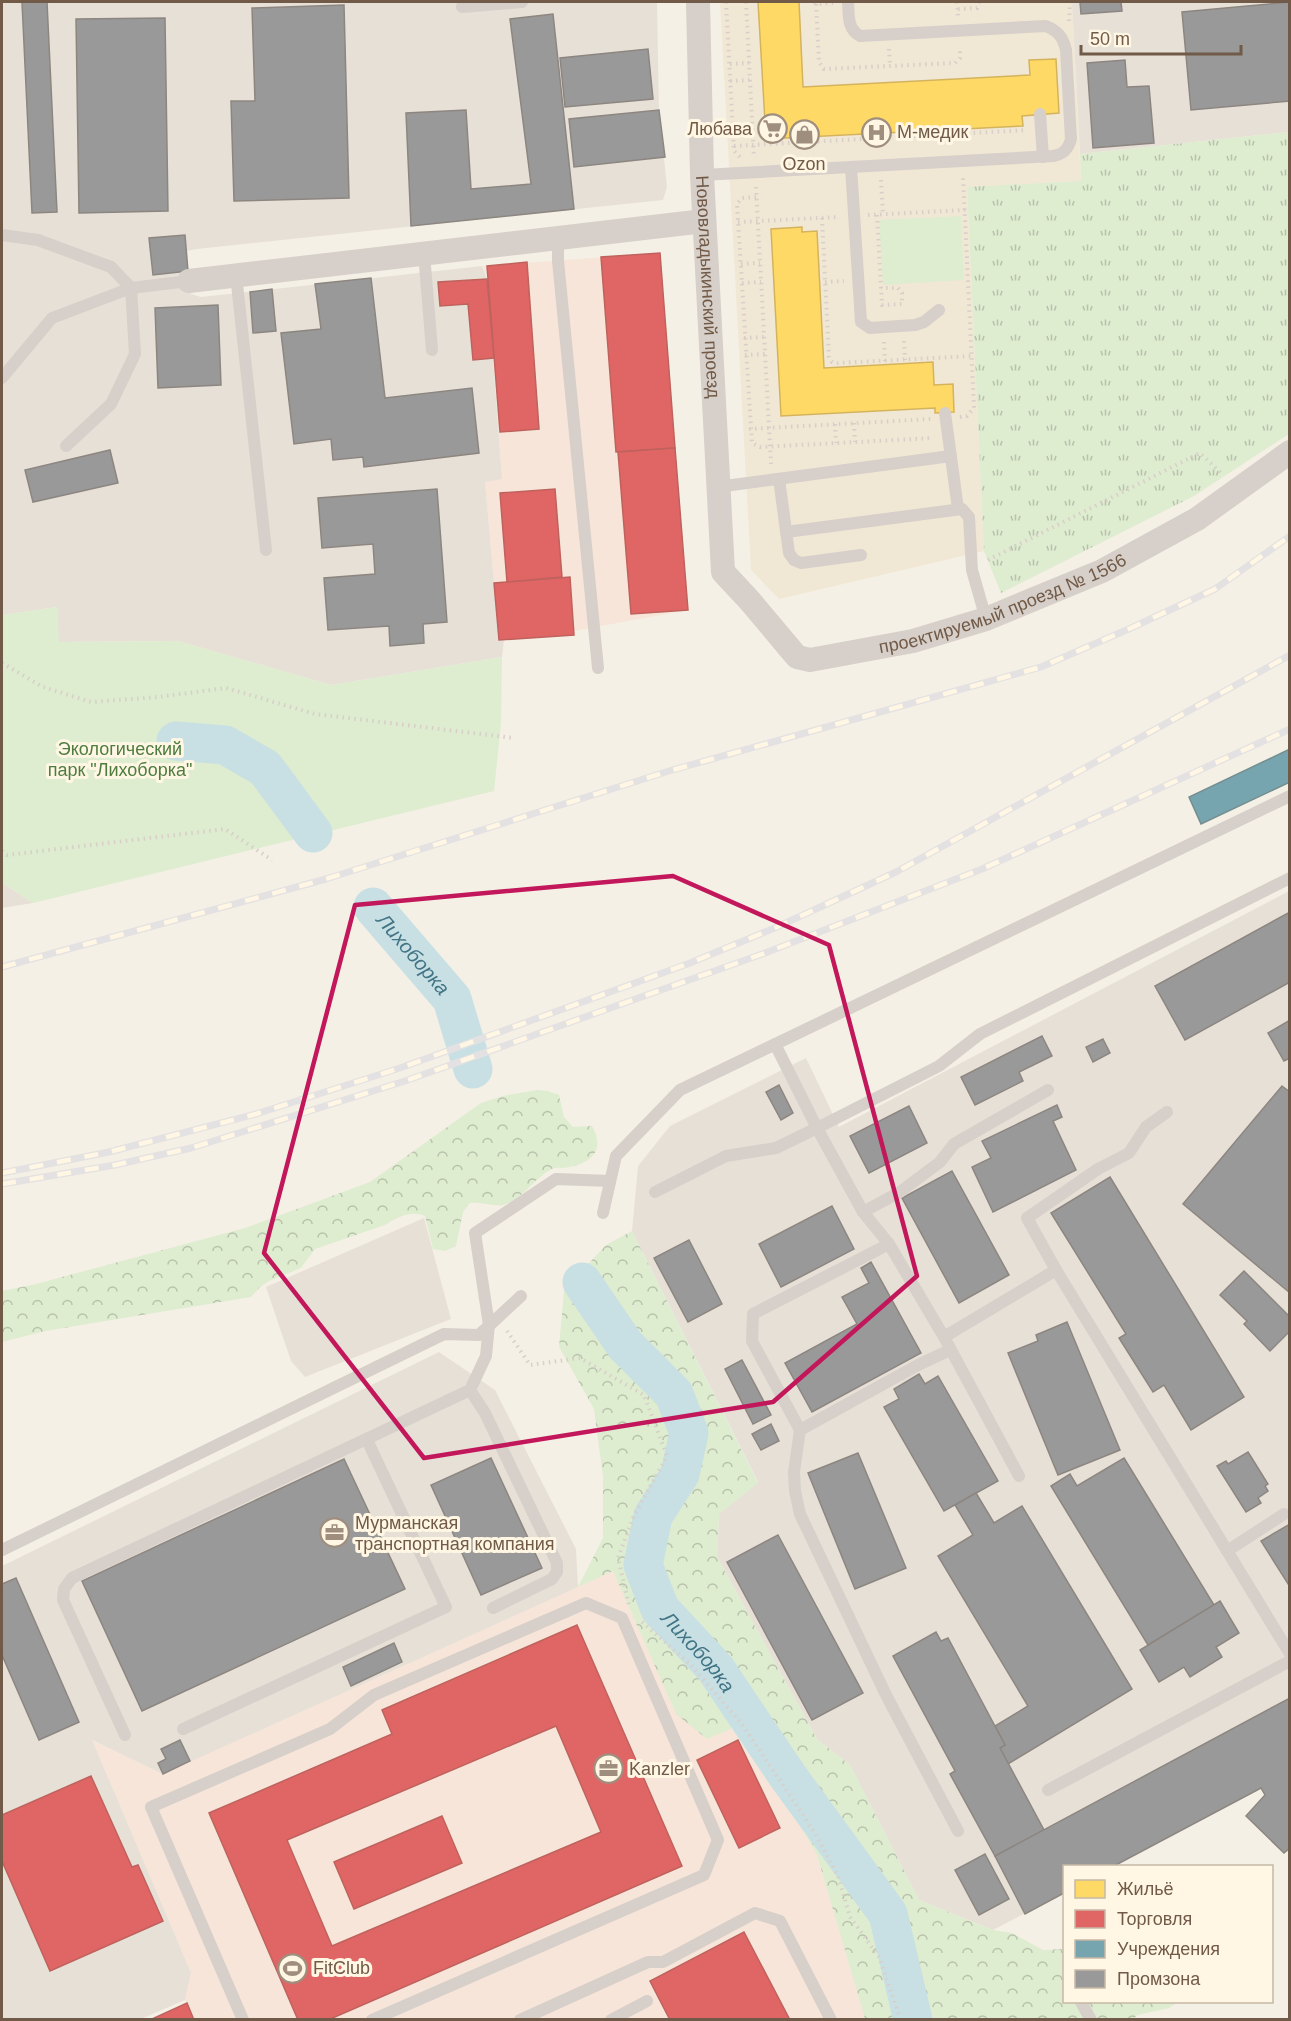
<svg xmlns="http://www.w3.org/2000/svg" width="1291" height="2021" font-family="Arial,sans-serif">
<defs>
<pattern id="grass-tufts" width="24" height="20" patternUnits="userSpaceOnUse" patternTransform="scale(1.5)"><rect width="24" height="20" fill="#deecd0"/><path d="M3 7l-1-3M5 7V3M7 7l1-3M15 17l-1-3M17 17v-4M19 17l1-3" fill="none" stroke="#b8c2ab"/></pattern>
<pattern id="forest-crowns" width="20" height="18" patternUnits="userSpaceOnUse" patternTransform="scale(1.5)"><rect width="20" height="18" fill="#deecd0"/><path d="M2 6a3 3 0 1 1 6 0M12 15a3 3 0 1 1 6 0" fill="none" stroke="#b8c2ab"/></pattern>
</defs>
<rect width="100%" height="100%" fill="#f5f0e5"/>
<path fill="#f1e7d5" d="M720,2H1072L1081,181L967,188L984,551L779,599L751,570Z"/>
<g fill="#f6e5d8">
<path d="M660,253L688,610L574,631V635L499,640L485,482L502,478L487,279L483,266Z"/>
<path d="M613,1571L676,1714L742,1724L817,1855L865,2019H194L185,2000L191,1973L91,1740L163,1773Z"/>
</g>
<g fill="#e7e0d7">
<path d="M2,2H657L659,110L667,187L663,200L197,249L186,251L191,294L201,297L482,266L487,279L502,479L485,482L499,640H504L502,657L331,685L178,641L58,642L57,607L2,615Z"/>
<path d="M1072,2H1289V132L1080,154Z"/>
<path d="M2,883L33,903L2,908Z"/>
<path d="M1289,891V1848L1284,1853L1246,1816L1265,1796L1260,1788L1114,1866H1064V1893L993,1930L919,1900L850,1765L817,1739L717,1557L719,1514L758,1482L632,1231L638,1166L670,1126L806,1058L839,1127Z"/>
<path d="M424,1218L451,1319L305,1377L291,1361L266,1287Z"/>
<path d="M439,1352L495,1390L576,1549L578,1587L163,1774L92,1740L191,1973L185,2000L141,2019L2,2020V1566Z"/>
</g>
<path fill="url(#grass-tufts)" d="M1289,132V434L1194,496L1001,593L984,551L967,187L1081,181L1080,154Z"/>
<g fill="url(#forest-crowns)">
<path d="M537,1090L548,1091L559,1095L564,1117L573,1127L592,1126C607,1153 588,1165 563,1168C559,1168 554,1167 550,1170C534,1179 524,1197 506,1204C497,1208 482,1201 470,1203L463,1212L456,1246L445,1251L433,1249L425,1216C410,1210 398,1217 385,1225L315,1249L301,1268L269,1281L260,1287L251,1297L45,1331L2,1342V1291L36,1284L245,1228L370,1182L481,1103L503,1096Z"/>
<path d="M632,1231L758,1483L719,1514L717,1557L817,1739L850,1765L919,1900L993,1930L1012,1933L1043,1950L1064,1949V2002H1176L1169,2008L1137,2015L1133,2020L865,2019L817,1855L742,1724L707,1739L676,1714L613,1571L578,1587L603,1538V1477L594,1409L559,1347L564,1290L606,1245Z"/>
</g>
<g fill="#deecd0">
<path d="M961,216L964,280L883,285L879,220Z"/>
<path d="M57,607L59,642L178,641L331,685L502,657L501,724L494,791L33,903L2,883V615Z"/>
</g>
<g fill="#ffd966" stroke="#d4b35d" stroke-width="1.5">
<path d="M758,2H799L803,87L1030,75L1029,60L1056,59L1059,113L1022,116L1023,126L766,139Z"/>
<path d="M802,227V232L817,231L824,368L933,362L934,385L953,384L954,412L935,413V408L781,416L771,229Z"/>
</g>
<g fill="#e06666" stroke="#bf625d" stroke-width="1.5" fill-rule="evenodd">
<path d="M660,253L675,448L616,452L601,257Z"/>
<path d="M527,262L539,429L500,432L487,266Z"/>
<path d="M487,279L494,358L473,360L468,304L440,306L438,282Z"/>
<path d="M675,448L688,610L631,614L618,452Z"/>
<path d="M555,489L562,577L507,582L500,493Z"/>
<path d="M570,577L574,635L499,640L494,583Z"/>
<path d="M577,1625L682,1866L328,2020H298L209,1813L392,1734L382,1710ZM556,1726L601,1832L332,1946L287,1840Z"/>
<path d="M738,1740L780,1828L739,1848L697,1760Z"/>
<path d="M91,1776L132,1867L138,1865L163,1921L50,1971L2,1861V1815Z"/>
<path d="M442,1816L462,1863L354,1909L334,1862Z"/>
<path d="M744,1932L790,2020H670L650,1981Z"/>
<path d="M187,2003L194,2020H152V2019Z"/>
</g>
<path fill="#76a5af" stroke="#748e90" stroke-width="1.5" d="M1290,749V782L1201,824L1189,797Z"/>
<g fill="#999" stroke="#8d8680" stroke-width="1.5">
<path d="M22,2H47L57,212L32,213Z"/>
<path d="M1080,2H1121L1122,11L1081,14Z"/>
<path d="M1290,2V101L1191,110L1182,12Z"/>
<path d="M344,5L349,198L234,201L231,101H255L252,8Z"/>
<path d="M553,14L574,209L411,226L406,113L466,110L471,189L531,184L510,19Z"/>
<path d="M165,18L168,211L79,213L76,19Z"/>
<path d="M648,49L653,99L565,107L560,58Z"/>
<path d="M1125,60L1127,87L1149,86L1154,143L1093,148L1087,63Z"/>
<path d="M659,110L665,157L574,167L569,119Z"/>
<path d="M185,235L188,271L153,275L149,238Z"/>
<path d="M371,278L385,398L472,388L479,453L364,467L363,457L333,460L331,439L294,444L281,333L321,329L315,284Z"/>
<path d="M272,289L276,331L253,333L250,292Z"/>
<path d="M218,305L221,385L158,388L155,308Z"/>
<path d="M110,450L118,483L33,502L25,470Z"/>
<path d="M437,489L447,622L423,624L424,643L390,646L389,626L328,630L324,578L375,574L373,544L322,548L318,498Z"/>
<path d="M1290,912V982L1185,1040L1155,986Z"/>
<path d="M1290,1020V1058L1284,1061L1268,1033Z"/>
<path d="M1042,1036L1052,1056L1019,1072L1023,1081L975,1105L961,1077Z"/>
<path d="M1103,1039L1110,1053L1093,1062L1086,1047Z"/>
<path d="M779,1085L793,1113L781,1120L766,1092Z"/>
<path d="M1282,1086L1290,1092V1293L1183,1204Z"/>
<path d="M1057,1105L1062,1117L1053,1121L1076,1170L993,1212L972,1167L991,1158L982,1141Z"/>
<path d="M909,1106L927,1143L869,1173L850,1136Z"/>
<path d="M952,1171L1009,1275L959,1303L902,1198Z"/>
<path d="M1110,1177L1244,1397L1191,1430L1164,1385L1153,1392L1119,1338L1126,1334L1051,1213Z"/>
<path d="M832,1206L854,1249L781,1287L759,1244Z"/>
<path d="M689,1240L722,1304L688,1322L654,1258Z"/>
<path d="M871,1262L921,1353L812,1412L785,1363L857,1324L842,1297L869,1283L861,1268Z"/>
<path d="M1244,1271L1290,1317V1331L1270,1351L1244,1324L1247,1321L1220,1295Z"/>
<path d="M1067,1322L1120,1450L1058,1475L1008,1353L1038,1341L1036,1335Z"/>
<path d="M742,1360L771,1415L753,1424L725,1369Z"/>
<path d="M919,1374L925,1384L938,1376L998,1481L944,1511L884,1407L899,1399L894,1389Z"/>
<path d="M771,1424L779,1441L761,1450L752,1434Z"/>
<path d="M1248,1452L1268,1484L1265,1486L1268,1491L1258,1498L1261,1503L1246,1512L1217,1466L1226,1461L1228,1464Z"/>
<path d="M858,1453L906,1568L855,1589L808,1473Z"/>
<path d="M491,1458L542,1568L481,1595L431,1485Z"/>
<path d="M1124,1458L1214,1605L1148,1645L1051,1486L1070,1474L1077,1486Z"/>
<path d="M344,1459L405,1589L142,1711L82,1581Z"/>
<path d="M976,1493L994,1523L1022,1506L1132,1689L1008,1764L1000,1748L1005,1745L995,1726L1028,1706L938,1556L973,1535L955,1505Z"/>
<path d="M1290,1524V1587L1261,1541Z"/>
<path d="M778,1535L863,1693L812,1720L727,1562Z"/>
<path d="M16,1578L79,1722L39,1740L2,1655V1584Z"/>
<path d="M1220,1601L1239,1633L1216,1647L1222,1657L1190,1677L1184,1667L1159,1682L1140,1650Z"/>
<path d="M936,1632L941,1641L948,1638L1005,1745L1000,1748L1044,1830L995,1856L950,1774L955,1771L893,1656Z"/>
<path d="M394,1643L402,1662L351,1686L343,1667Z"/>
<path d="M1290,1698V1848L1284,1853L1246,1816L1265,1795L1261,1788L1114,1866H1064V1893L1025,1914L995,1856Z"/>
<path d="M180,1740L190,1761L163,1774L158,1763L166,1759L161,1749Z"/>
<path d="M985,1854L1009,1899L979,1915L955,1870Z"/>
</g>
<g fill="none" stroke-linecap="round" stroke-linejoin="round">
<g stroke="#c8e0e4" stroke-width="39">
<path d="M176,741L225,745L265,768L313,833"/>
<path id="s1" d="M373,907L452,999L473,1069"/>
<path id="s2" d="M582,1282L625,1345L674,1394L689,1433L680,1474L653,1516L643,1565L660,1609L715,1668L787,1775L888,1914L913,2020"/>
</g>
<g stroke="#d7cfc8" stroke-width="4" stroke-dasharray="1.5 4.5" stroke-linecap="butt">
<path d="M726,2L734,151L740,157"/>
<path d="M746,2L754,158"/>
<path d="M815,2L816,4L833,3"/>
<path d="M957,2L958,16"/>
<path d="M816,4L819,62L824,69L955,63L960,58V47"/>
<path d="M958,9L977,8L979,2"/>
<path d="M1069,21L1070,2"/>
<path d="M889,49L890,66"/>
<path d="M730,64L749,63"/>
<path d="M730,81L750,80"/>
<path d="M961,133L962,144"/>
<path d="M734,146L1027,130"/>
<path d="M881,180L883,214"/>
<path d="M756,187L771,464"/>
<path d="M756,197L742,198L737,204L752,443L760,447L933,438"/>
<path d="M868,215L965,210"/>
<path d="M877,215L882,305L902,304V293L898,288H881"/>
<path d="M822,218L829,357L832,362L838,363L972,356"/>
<path d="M738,222L839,217"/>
<path d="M741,264L760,263"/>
<path d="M825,282L844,281"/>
<path d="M742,283L761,282"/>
<path d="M744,338L764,337"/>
<path d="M904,341L905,360"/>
<path d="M884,342L885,361"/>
<path d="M745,355L765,354"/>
<path d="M960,417L967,416L974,408L963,176"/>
<path d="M854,423L855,442"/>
<path d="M835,424L836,443"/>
<path d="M749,429L931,419"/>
<path d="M988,560L1200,453L1222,474"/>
<path d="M1289,621H1290"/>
<path d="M2,663L43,687L91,702L158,697L226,688L315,714L514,738"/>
<path d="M2,851L7,855L225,829L272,860"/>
<path d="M507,1331L530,1365L580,1358L644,1395L667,1456L633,1518L618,1558L629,1605"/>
<path d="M642,1622L691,1665L742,1724L815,1833L838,1876L850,1917L879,1957L899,2015L898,2020"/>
</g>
<g stroke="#d7cfc9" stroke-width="12">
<path d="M462,7L522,2"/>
<path d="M1040,114L1043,157"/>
<path d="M851,167L861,322L870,328L915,325L924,322L939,310"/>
<path d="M702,175L1053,156C1063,154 1068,150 1071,139L1066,50C1063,37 1058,31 1046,26L860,36C847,29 849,15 848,2"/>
<path d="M2,235L38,240L111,267L131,288L135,354L111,404L66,446"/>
<path d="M558,238V261L598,668"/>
<path d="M424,253L432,350"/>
<path d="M236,275L266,550"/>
<path d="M2,378L52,318L131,288L189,281"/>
<path d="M945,413L958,509"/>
<path d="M779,479L789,553L794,560L801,563L861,555"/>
<path d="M717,487L951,456"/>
<path d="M786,532L962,509L969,517L972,570L986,619"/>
<path d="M775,1044L817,1128L939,1066L980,1034L1290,878"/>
<path d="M655,1192L726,1156L776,1148L817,1128L863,1212L889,1244L944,1337L1019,1476"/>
<path d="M863,1212L900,1192L940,1162L954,1144L1048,1090"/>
<path d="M603,1213L616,1156L680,1090L1290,796"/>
<path d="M889,1244L753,1314L752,1341L800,1430L794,1472L795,1491L800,1514L886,1695L958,1831"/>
<path d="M1056,1270L1027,1218L1098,1169L1129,1153L1146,1127L1167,1112"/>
<path d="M944,1337L1056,1270L1290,1654"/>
<path d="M470,1390L485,1413L557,1563V1572L552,1579L493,1608"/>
<path d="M800,1430L918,1365L950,1350"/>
<path d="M2,1550L444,1334L479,1335L521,1296"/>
<path d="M1227,1551L1284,1514"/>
<path d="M183,1729L446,1607L367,1440"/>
<path d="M125,1735L63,1600L64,1589L72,1578L470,1390L486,1356L489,1325L475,1233L556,1179L610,1181"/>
<path d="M1048,1790L1290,1661"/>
<path d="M1081,2002L1091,2020"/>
<path d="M243,2020L151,1807L330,1729L374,1695L586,1603L622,1618L718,1840L704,1875L372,2020"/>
<path d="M520,2020L648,1962H663L755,1913L780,1921L831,2020"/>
<path d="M611,2020L647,2001"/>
</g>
<g stroke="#d7cfc9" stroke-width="24">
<path id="s3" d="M698,2L702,175L723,572L750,601L797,657L810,660L913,641L986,619L1102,571L1197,519L1290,452"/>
<path d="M189,281L704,221"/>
</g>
<defs>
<g id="rail">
<path d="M2,967L326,879L669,771L1041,667L1131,628L1215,589L1290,536"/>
<path d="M2,1173L109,1152L256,1114L400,1068L690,963L777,927L896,872L1290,655"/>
<path d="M2,1184L115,1165L191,1148L405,1081L765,953L982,869L1290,729"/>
</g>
</defs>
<use href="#rail" stroke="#e4e1e2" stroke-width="7"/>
<use href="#rail" stroke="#fff7e4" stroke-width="4.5" stroke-dasharray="14" stroke-linecap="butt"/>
</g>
<path fill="none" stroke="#c2185b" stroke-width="4.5" stroke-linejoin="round" d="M673,876L829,945L917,1276L773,1402L424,1458L264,1253L355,905Z"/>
<defs>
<symbol id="supermarket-ring" viewBox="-11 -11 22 22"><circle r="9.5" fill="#fff7e4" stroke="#9f8e7e" stroke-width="1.5"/><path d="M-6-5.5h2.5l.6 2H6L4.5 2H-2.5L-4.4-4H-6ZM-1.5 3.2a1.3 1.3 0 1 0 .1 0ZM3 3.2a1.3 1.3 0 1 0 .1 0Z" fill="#9f8e7e"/></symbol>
<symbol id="hospital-ring" viewBox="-11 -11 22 22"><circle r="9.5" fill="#fff7e4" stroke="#9f8e7e" stroke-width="1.5"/><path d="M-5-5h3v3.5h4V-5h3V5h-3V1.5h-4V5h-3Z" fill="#9f8e7e"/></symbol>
<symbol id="shop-ring" viewBox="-11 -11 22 22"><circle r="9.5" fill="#fff7e4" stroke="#9f8e7e" stroke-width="1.5"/><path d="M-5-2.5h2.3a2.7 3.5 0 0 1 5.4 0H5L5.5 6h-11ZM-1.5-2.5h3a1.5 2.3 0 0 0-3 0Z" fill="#9f8e7e"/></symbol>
<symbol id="office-ring" viewBox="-11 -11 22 22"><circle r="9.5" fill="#fff7e4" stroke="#9f8e7e" stroke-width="1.5"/><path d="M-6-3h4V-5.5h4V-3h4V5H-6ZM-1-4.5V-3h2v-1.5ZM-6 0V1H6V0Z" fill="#9f8e7e"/></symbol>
<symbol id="stadium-ring" viewBox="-11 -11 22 22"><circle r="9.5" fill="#fff7e4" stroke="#9f8e7e" stroke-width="1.5"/><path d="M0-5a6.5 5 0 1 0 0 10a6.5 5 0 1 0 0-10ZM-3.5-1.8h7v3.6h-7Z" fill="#9f8e7e"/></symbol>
</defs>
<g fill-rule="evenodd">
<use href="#supermarket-ring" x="756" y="112" width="33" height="33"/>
<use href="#hospital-ring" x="860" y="116" width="33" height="33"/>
<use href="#shop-ring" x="788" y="118" width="33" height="33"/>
<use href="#office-ring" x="318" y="1516" width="33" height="33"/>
<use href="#office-ring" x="592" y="1752" width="33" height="33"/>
<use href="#stadium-ring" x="276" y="1952" width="33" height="33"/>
</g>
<g text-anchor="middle" stroke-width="6" stroke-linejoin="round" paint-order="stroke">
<g font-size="18" fill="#715a47" stroke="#fff7e4" text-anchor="start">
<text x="752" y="135" text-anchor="end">Любава</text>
<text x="897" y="138">М-медик</text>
<text x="804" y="170" text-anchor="middle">Ozon</text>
<text x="355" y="1529">Мурманская<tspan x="355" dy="21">транспортная компания</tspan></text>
<text x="629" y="1775">Kanzler</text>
<text x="313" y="1974">FitClub</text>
</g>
<g font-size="18" fill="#715a47" stroke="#fff7e4">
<text dy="6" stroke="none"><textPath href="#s3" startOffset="285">Нововладыкинский проезд</textPath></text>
<text dy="6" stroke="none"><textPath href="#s3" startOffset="898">проектируемый проезд № 1566</textPath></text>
</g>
<g font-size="18" fill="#4f7d41" stroke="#fff7e4">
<text x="120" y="755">Экологический<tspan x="120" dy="21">парк "Лихоборка"</tspan></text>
</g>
<g font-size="20" font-style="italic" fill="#417485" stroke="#fff7e4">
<text dy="7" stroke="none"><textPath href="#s1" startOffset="62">Лихоборка</textPath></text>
<text dy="7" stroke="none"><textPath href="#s2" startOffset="434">Лихоборка</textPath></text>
</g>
</g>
<rect width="1291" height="2021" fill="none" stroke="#715a47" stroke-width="6"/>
<rect x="1063" y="1865" width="210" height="138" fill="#fff7e4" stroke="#c6b8a5" stroke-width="1.5"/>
<rect x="1075" y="1880" width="30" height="18" fill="#ffd966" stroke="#c6b8a5" stroke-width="1.5"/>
<text x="1117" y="1895" font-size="18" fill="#715a47">Жильё</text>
<rect x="1075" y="1910" width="30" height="18" fill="#e06666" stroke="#c6b8a5" stroke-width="1.5"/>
<text x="1117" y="1925" font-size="18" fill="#715a47">Торговля</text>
<rect x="1075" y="1940" width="30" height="18" fill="#76a5af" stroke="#c6b8a5" stroke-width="1.5"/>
<text x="1117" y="1955" font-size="18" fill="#715a47">Учреждения</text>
<rect x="1075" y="1970" width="30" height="18" fill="#999999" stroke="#c6b8a5" stroke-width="1.5"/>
<text x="1117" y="1985" font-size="18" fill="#715a47">Промзона</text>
<path d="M1081 45v9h160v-9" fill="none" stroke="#715a47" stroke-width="3"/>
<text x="1090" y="45" font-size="18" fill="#715a47" stroke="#fff7e4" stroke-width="4.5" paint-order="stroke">50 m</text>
</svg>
